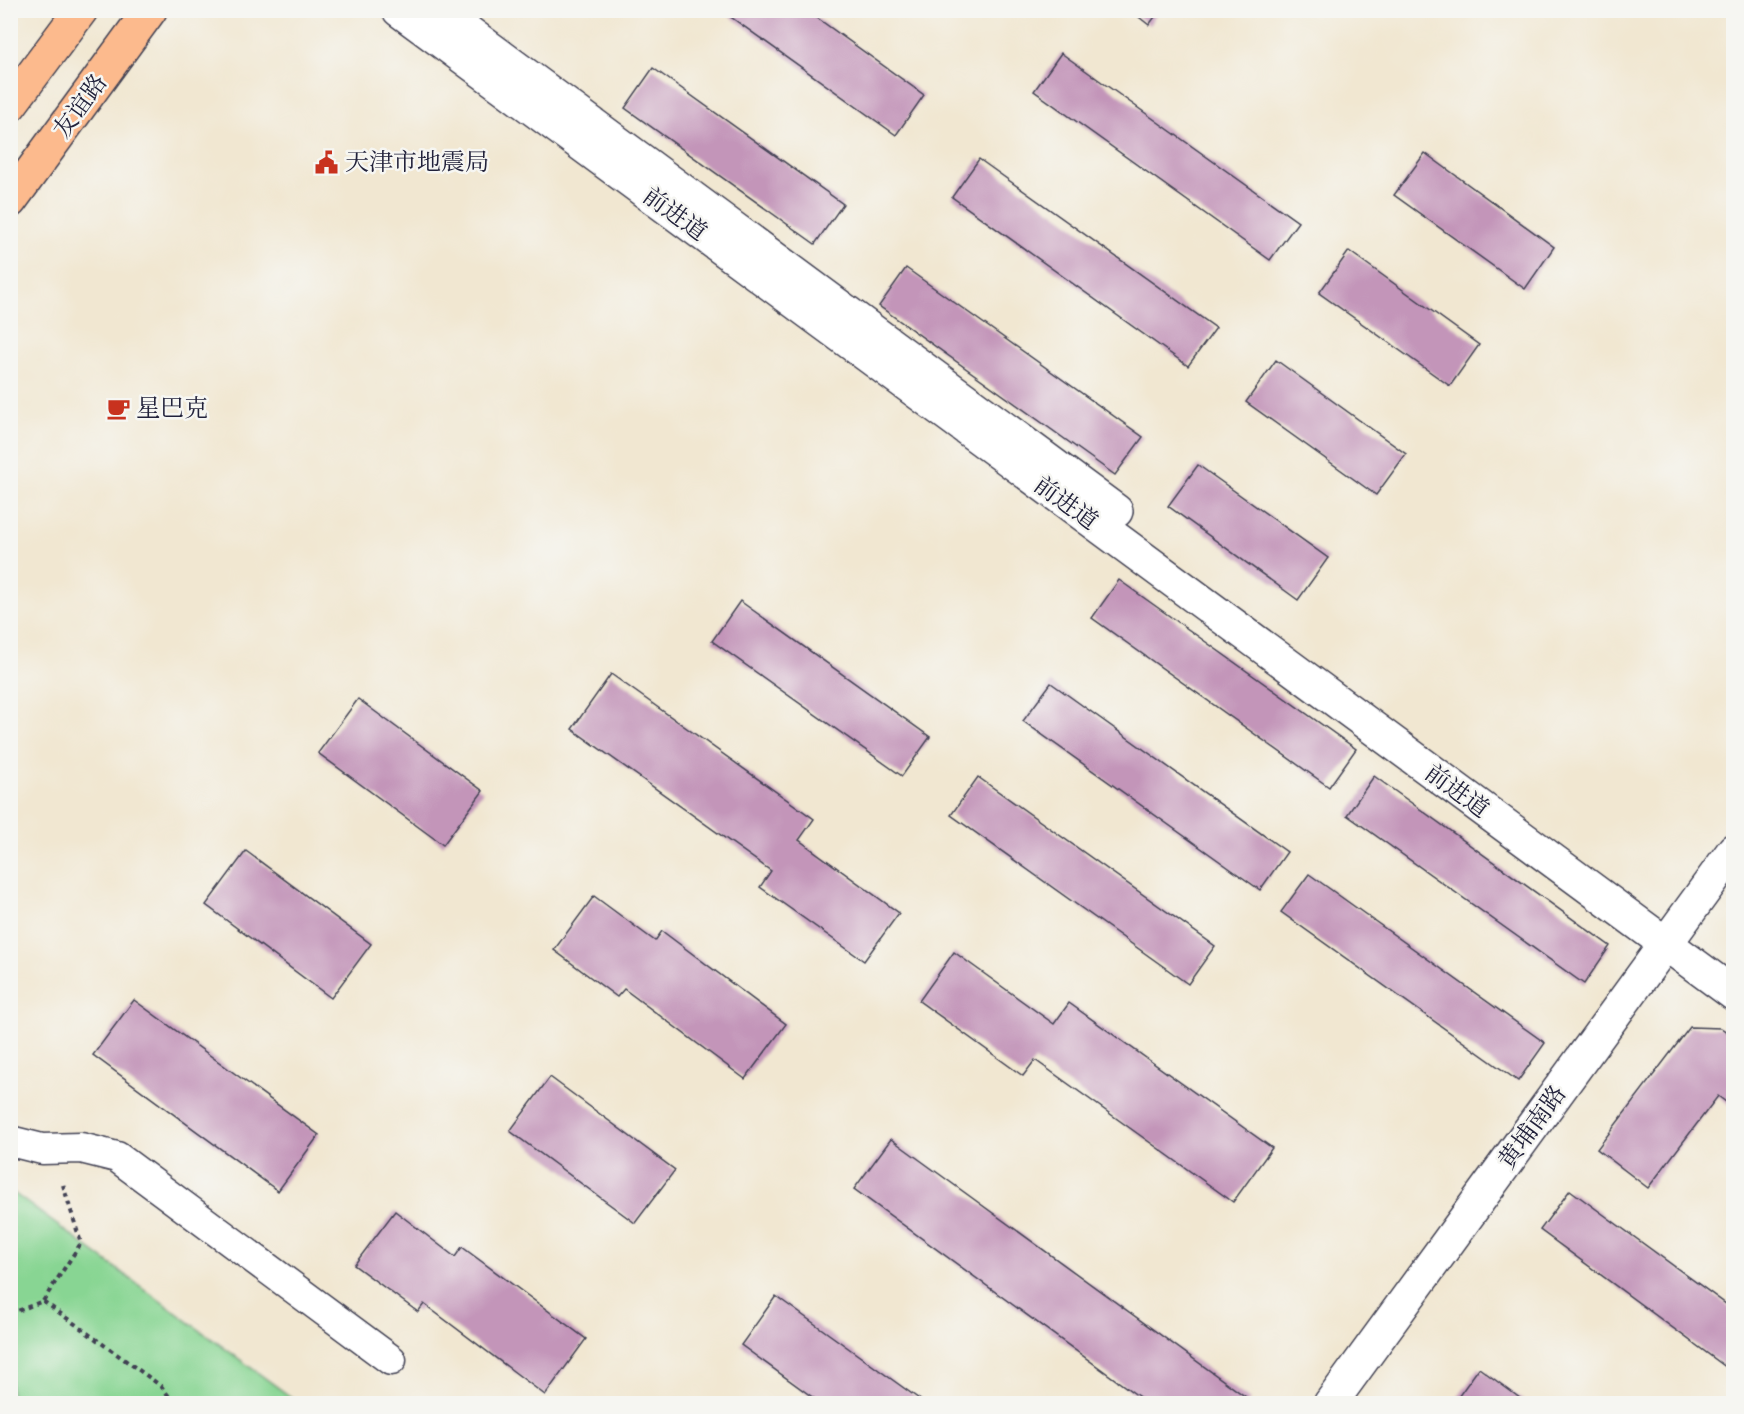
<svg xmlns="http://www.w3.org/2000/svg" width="1744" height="1414" font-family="'Libre Bodoni','Noto Serif SC',serif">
<rect width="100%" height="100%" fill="#f6f6f2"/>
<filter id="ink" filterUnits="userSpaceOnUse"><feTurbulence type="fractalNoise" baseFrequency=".0167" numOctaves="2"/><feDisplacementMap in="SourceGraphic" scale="12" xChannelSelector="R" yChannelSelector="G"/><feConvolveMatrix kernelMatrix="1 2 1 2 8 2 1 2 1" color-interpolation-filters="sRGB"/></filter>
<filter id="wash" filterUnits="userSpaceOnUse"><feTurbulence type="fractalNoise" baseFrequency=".008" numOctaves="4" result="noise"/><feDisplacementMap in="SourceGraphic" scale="24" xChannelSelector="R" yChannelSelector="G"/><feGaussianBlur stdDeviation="1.35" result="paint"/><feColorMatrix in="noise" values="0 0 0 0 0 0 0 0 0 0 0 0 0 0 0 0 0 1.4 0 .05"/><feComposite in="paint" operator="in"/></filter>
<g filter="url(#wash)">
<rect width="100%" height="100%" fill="#f1e7d1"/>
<path fill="#88d593" stroke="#557c67" stroke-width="1.5" d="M11,1191L299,1403H11Z"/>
<g id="blocks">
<g fill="#c395b9">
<path d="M721,10H806L924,95L896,135Z"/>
<path d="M1130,10H1160L1149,25Z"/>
<path d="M1061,53L1298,222L1270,260L1034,91Z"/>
<path d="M653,68L843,204L815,244L625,108Z"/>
<path d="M1425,153L1554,247L1525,289L1394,195Z"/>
<path d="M979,159L1216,328L1188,366L952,197Z"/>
<path d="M1349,251L1479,345L1450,386L1319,293Z"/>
<path d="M906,268L1143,437L1115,475L879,306Z"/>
<path d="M1276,360L1406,454L1376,495L1246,402Z"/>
<path d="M1198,465L1328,558L1298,600L1168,506Z"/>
<path d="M1119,580L1356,749L1329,787L1092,618Z"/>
<path d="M740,601L930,737L902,776L712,641Z"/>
<path d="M611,674L814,819L799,840L899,913L864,961L760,887L771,871L572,729Z"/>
<path d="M1051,683L1287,852L1260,890L1023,721Z"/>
<path d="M358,699L483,791L443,845L318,753Z"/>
<path d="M1374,776L1610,946L1584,984L1347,815Z"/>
<path d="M978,777L1215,946L1188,984L951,815Z"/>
<path d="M246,851L371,944L331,998L206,905Z"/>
<path d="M1309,874L1545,1043L1518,1081L1281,912Z"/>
<path d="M594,896L655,941L662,931L786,1024L745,1079L624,989L617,997L554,950Z"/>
<path d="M954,952L1054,1024L1069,1003L1272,1148L1233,1202L1035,1060L1023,1076L919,1001Z"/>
<path d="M134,1000L319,1135L278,1191L93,1055Z"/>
<path d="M1690,1027L1721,1028L1734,1037V1108L1718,1096L1648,1188L1597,1149Z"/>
<path d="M550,1077L675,1170L635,1223L510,1131Z"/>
<path d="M891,1139L1250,1400L1247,1404H1149L854,1189Z"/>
<path d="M1570,1190L1734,1310V1373L1540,1230Z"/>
<path d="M395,1211L455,1257L462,1247L586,1339L545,1395L424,1304L418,1312L354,1265Z"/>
<path d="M776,1296L926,1404H822L741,1345Z"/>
<path d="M1479,1368L1528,1404H1453Z"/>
</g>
</g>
</g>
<g filter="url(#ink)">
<use href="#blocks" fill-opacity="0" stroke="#414052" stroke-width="1.5"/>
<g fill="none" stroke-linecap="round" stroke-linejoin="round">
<defs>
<path id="minor" d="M10,1141L42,1149L81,1148L117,1157L391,1360"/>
<g id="tertiary">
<path d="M399,10L1734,994"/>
<path d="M438,10L1116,511"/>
<path d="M1330,1404L1734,850"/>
</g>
<g id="primary">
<path d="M10,105L81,10"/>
<path d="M10,201L150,10"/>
</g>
</defs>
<use href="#minor" stroke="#414052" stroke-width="33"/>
<use href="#tertiary" stroke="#414052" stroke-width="36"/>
<use href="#primary" stroke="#414052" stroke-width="36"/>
<g stroke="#414052" stroke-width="4" stroke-dasharray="4.5 4.5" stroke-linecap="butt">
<path d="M43,1301L81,1243L63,1185"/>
<path d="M10,1314L43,1301L161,1386L175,1404"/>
</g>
<use href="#minor" stroke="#fff" stroke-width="30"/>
<use href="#tertiary" stroke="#fff" stroke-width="33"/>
<use href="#primary" stroke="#fcba8d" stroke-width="33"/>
</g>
</g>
<defs>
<symbol id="civic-bare" viewBox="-9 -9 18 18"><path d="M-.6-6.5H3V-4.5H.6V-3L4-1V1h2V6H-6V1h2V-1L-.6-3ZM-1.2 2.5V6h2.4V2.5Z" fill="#c8321e" stroke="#f6f6f2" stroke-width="2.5" paint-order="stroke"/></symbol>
<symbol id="cafe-bare" viewBox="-9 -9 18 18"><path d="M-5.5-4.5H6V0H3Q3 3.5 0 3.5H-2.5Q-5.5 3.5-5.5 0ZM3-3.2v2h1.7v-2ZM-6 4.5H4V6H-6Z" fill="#c8321e" stroke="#f6f6f2" stroke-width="2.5" paint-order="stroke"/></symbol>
</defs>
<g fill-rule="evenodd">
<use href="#civic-bare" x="310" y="146" width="33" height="33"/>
<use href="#cafe-bare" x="102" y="392" width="33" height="33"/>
</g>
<g text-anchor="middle" stroke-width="5" stroke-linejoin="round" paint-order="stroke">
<g font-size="24" fill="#22223b" stroke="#f6f6f2">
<text transform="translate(80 106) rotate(-54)" y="8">友谊路</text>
<text transform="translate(675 214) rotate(36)" y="8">前进道</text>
<text transform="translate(1066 503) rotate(36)" y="8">前进道</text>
<text transform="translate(1457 791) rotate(36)" y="8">前进道</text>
<text transform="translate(1532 1127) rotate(-54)" y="8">黄埔南路</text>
</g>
<g font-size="24" fill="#22223b" stroke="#f6f6f2" text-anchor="start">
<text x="345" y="170">天津市地震局</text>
<text x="136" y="416">星巴克</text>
</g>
</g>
<rect width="1744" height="1414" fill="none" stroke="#f6f6f2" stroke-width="36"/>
</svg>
